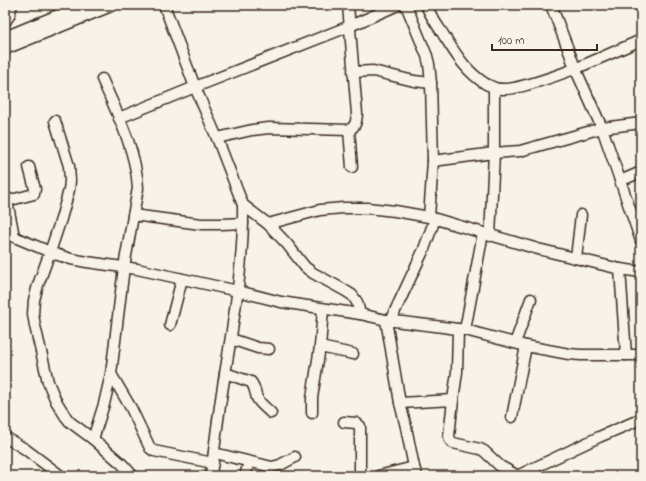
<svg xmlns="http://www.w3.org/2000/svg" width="646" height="481" font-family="'Indie Flower',sans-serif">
<rect width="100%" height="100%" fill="#f7f3e8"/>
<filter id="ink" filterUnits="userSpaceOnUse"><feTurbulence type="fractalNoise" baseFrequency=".025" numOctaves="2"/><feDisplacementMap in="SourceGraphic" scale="8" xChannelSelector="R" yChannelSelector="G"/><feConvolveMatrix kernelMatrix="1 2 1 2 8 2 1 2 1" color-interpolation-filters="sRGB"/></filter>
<g filter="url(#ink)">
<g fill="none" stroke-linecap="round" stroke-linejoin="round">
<defs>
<g id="minor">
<path d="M164,5L195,87L217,138L243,205L268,224L287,244L305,267L313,273L344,290L352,295L357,302L360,314"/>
<path d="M406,5L427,56L429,64L431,83L433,161L429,217"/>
<path d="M426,5C430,15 437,25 443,34C455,53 466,72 486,84C489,85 492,87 495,88C506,91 519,87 530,84C569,73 605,56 641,40"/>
<path d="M551,5L570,54L575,68L602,128L641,241"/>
<path d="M5,22L9,16L12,5"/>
<path d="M353,72L373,71L414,81L431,83"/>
<path d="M119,118L195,87L350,26L398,5"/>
<path d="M55,121L69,166L70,181L69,190L61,219L50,252L38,285L34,300L33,314L35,326L43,360L48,382L56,401L66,417L70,422L93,439L122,464L133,476"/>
<path d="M349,130L352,167"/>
<path d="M217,138L252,130L269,128L349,130C356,126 356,122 357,114L348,5"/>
<path d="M433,161L494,153L520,151L602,128L641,123"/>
<path d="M620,181L641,172"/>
<path d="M5,195L7,201L14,236"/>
<path d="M7,201L34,194L35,189L29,167"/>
<path d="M133,215L201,224H222L243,223"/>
<path d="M268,224L320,210L343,208H367L395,211L429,217L538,249L620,269L641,272"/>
<path d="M5,233L55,254L71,259L87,262L137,269L238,291L281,302L360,314L386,320L435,326L465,330L526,346L569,354L581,355H641"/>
<path d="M490,236L494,153V88"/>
<path d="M576,258L581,215"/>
<path d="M620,269L626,355"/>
<path d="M386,320L400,403L406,427L414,467L417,476"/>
<path d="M392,321L395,311L424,249L435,219"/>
<path d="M170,325L182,279"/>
<path d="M465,330L483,233"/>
<path d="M231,339L258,348L269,349"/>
<path d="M515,343L531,299"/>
<path d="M320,347L353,354"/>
<path d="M225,373L251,382C255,387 255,392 257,398C260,404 266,408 271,413"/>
<path d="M111,374L131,408L150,448L154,451L213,463"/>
<path d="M453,400L457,372L458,329"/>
<path d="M400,403L453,400L449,436L450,440L453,443L480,449L484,451L500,466L518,476"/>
<path d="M312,413V398L320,347L323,309"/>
<path d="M512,417L526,346"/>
<path d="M344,422L356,423L360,426V476"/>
<path d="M5,437L25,449L61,476"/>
<path d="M93,439L104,404L111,374L124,267L138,188C136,150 117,113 102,79"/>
<path d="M214,453L272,467L280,465L295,457"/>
<path d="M211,476C215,442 219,408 225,374C234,318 244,261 243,205"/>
<path d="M245,476L249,462"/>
<path d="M378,476L414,467"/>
<path d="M517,476L599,437L641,419"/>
</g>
<g id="major">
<path d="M5,38L85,5"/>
<path d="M5,48L111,5"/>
</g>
</defs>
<use href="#minor" stroke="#3b2a1e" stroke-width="13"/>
<use href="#major" stroke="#3b2a1e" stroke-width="15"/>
<use href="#minor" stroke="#f7f3e8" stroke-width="10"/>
<use href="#major" stroke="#f7f3e8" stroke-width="12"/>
</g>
</g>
<rect width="646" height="481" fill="none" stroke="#f7f3e8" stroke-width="20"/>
<rect x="10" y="10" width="626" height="461" fill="none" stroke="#3b2a1e" stroke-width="1.5" filter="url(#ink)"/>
<path d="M492 44v6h105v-6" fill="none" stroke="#3b2a1e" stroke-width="2"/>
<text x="498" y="44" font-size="12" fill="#3b2a1e" stroke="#f7f3e8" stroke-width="3" paint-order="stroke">100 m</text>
</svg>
